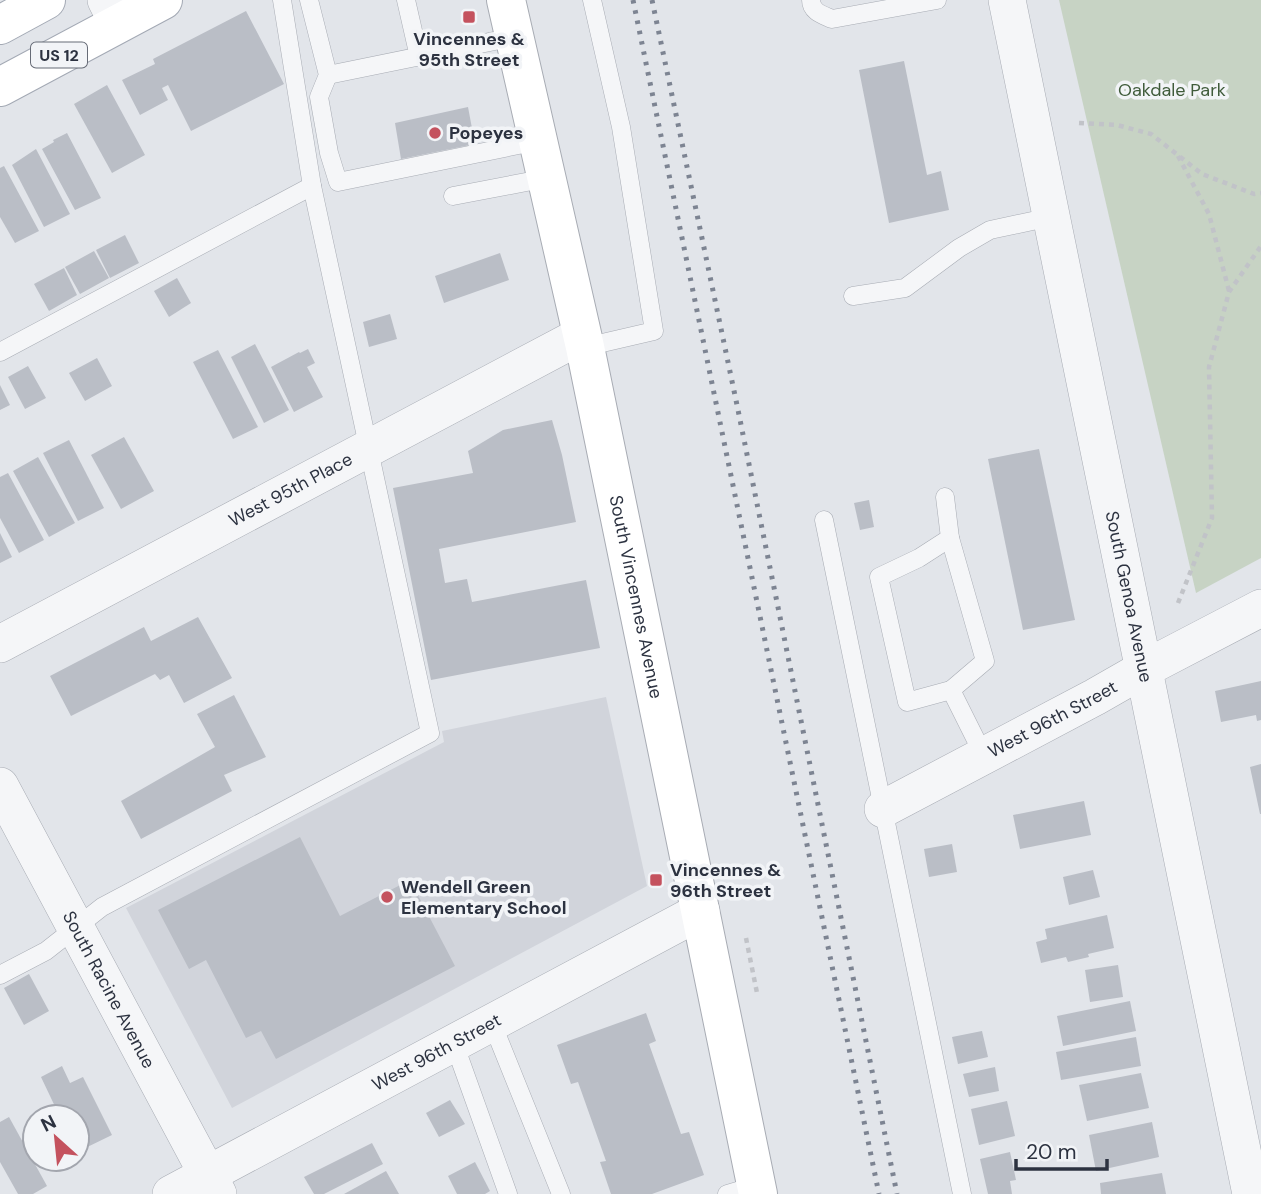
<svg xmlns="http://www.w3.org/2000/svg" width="1261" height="1194" font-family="'DM Sans',sans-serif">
<rect width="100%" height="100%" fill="#e2e5ea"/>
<path fill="#d1d4db" d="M606,697L647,886L232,1108L126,908L444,742L442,731Z"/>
<path fill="#c7d3c4" d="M1059,0H1261V558L1196,593Z"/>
<g fill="#babec6">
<path d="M246,11L284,84L191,131L168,85L162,88L168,100L140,115L122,80L155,64L153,59Z"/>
<path d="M904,61L927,175L941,171L949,210L889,223L859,70Z"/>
<path d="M107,85L145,155L112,173L74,104Z"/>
<path d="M468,107L475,144L401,159L395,123Z"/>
<path d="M67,133L101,198L75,210L42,149L54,142L53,140Z"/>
<path d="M36,149L70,214L44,227L12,165Z"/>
<path d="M4,166L39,231L15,243L0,217V168Z"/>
<path d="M125,235L139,263L110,278L96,250Z"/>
<path d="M94,251L109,278L80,294L65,267Z"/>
<path d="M500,253L509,280L444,303L435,276Z"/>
<path d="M64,268L77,295L49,311L34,284Z"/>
<path d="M177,278L191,303L169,317L154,291Z"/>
<path d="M390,314L397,339L369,347L363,322Z"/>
<path d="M255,344L289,410L264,423L231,357Z"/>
<path d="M308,349L315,363L307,367L323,397L294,412L271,367L299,352L300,353Z"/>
<path d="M218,350L258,427L233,439L193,362Z"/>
<path d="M97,358L112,386L85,401L69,373Z"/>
<path d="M28,366L46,398L25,409L8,377Z"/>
<path d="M0,385L10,405L0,410Z"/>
<path d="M552,420L562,455L576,522L439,549L445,583L467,579L472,602L586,580L600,648L431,680L393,488L473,473L468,451L503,430Z"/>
<path d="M124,437L154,491L121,509L91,455Z"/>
<path d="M69,440L104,508L78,521L43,453Z"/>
<path d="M1039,449L1075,620L1023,630L988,459Z"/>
<path d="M38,457L75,523L49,537L13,471Z"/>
<path d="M8,473L44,540L19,553L0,518V477Z"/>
<path d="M869,500L874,527L860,530L854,503Z"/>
<path d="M0,533L12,557L0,563Z"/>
<path d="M198,617L232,678L184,703L169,675L160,680L155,674L71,716L50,676L144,627L151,641Z"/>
<path d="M1261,681V720L1257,721L1256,715L1221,722L1215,691Z"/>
<path d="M234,695L266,757L224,775L232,791L141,839L121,801L215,747L197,714Z"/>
<path d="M1261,764V814H1260L1250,767Z"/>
<path d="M1084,801L1091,835L1020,849L1013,815Z"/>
<path d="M300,837L340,916L410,880L455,966L276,1059L261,1031L246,1038L206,960L189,969L158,910Z"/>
<path d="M952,844L957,872L929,877L924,849Z"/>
<path d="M1093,870L1100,897L1069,905L1063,877Z"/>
<path d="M1107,915L1114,948L1088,954L1089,957L1068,962L1066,957L1041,963L1036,942L1047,939L1045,929Z"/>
<path d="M1118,965L1123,997L1090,1002L1085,970Z"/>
<path d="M29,974L49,1011L24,1025L4,988Z"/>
<path d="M1130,1001L1136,1031L1063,1046L1057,1016Z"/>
<path d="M646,1013L656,1041L649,1044L681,1134L689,1132L704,1175L652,1194H611L600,1162L606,1161L578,1082L571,1084L557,1045Z"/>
<path d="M982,1031L988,1057L958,1064L952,1037Z"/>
<path d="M1136,1037L1141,1066L1061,1080L1056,1052Z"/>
<path d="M62,1066L70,1083L83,1077L112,1135L77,1152V1117H60L41,1077Z"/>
<path d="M995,1067L999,1091L969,1097L963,1074Z"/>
<path d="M1141,1073L1149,1108L1087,1121L1079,1085Z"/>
<path d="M450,1100L465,1124L439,1137L426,1113Z"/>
<path d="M1007,1101L1015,1136L979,1145L971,1109Z"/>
<path d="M9,1117L47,1186L33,1194H18L0,1162V1122Z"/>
<path d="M1152,1122L1159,1157L1096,1171L1089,1135Z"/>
<path d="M372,1143L383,1164L324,1194H314L304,1177Z"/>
<path d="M1010,1152L1016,1180L1010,1181L1012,1194H988L980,1159Z"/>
<path d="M475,1162L490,1191L485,1194H457L448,1176Z"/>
<path d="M386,1171L399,1194H344Z"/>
<path d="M1162,1173L1166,1194H1101L1100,1183Z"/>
</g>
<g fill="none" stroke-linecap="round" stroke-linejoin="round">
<defs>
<g id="service">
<path d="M309,0L328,75L319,97L329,153L338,182L538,141"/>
<path d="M406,0L419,57"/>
<path d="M811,0C811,12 823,15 832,19L937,0"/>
<path d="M328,75L514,37"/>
<path d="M453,196L547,178"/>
<path d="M853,296L905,288L959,248L990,230L1051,217"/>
<path d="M585,347L654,331L621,127L592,0"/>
<path d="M0,352L312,186"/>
<path d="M945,497L950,538L919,558L879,577L907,702L951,690L984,756"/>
<path d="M824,520L962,1194"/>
<path d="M950,538L985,661L951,690"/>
<path d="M0,975L46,951L102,907L430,733L312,186L282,0"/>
<path d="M492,1023L561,1194"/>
<path d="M454,1043L508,1194"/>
<path d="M727,1194L757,1185"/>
</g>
<g id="minor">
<path d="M106,0L118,24"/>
<path id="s1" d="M1007,0L1251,1194"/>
<path id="s2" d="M0,644L582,335"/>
<path id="s3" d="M0,786L218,1194"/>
<path id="s4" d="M883,809L1095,697L1144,669L1261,608"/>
<path id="s5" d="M171,1194L701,911"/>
</g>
<g id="secondary">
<path id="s6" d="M506,0L585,347L758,1194"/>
</g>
<g id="primary">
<path d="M0,25L46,0"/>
<path d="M0,87L163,0"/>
</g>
</defs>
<use href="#service" stroke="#a8acb4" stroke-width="19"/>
<use href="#minor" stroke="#a8acb4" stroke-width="38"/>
<use href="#secondary" stroke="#a8acb4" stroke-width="40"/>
<use href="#primary" stroke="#a3a9b4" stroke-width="40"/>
<g stroke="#c1c3c8" stroke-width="4.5" stroke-dasharray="5 5" stroke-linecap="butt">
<path d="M1079,123L1117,125L1151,134L1202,174L1254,194L1261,193"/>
<path d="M1178,156L1209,214L1229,291"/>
<path d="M1178,603L1212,518L1209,367L1229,292L1261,246"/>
<path d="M746,938L757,993"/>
</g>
<use href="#service" stroke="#f5f6f8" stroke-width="18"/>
<use href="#minor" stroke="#f5f6f8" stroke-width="37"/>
<use href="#secondary" stroke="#fff" stroke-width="38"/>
<use href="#primary" stroke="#fff" stroke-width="38"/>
<g stroke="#7d8492" stroke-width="5" stroke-dasharray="3.5 7" stroke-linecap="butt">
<path d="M633,0L879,1194"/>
<path d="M652,0L737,405L897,1194"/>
</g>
</g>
<g fill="#c4525e" stroke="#f2f4f7" stroke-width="2.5">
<rect x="462" y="10" width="14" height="14" rx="3.5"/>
<circle cx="435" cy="133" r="7"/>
<rect x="649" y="873" width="14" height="14" rx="3.5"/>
<circle cx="387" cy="897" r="7"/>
</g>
<g text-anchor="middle" stroke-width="7" stroke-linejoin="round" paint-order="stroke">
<rect fill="#f2f4f7" stroke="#676c77" stroke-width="2" x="31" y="42.5" width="56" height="25" rx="5"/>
<g font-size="16" font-weight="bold" fill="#2c3240">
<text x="59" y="61">US 12</text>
</g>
<g font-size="18" font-weight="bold" fill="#2c3240" stroke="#f2f4f7" text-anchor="start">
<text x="469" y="45" text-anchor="middle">Vincennes &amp;<tspan x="469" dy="21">95th Street</tspan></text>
<text x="449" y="139">Popeyes</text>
<text x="670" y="876">Vincennes &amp;<tspan x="670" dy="21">96th Street</tspan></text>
<text x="401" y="893">Wendell Green<tspan x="401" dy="21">Elementary School</tspan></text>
</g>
<g font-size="18" fill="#3f5b3a" stroke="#f2f4f7">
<text x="1172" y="96">Oakdale Park</text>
</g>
<g font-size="18" fill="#2c3240" stroke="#f2f4f7">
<text dy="6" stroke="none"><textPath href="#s2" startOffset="329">West 95th Place</textPath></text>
<text dy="6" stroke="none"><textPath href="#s6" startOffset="611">South Vincennes Avenue</textPath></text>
<text dy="6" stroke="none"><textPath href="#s1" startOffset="609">South Genoa Avenue</textPath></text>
<text dy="6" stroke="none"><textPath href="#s4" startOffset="192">West 96th Street</textPath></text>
<text dy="6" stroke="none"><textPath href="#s3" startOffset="231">South Racine Avenue</textPath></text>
<text dy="6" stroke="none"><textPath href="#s5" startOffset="301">West 96th Street</textPath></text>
</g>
</g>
<g transform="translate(56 1138) rotate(333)"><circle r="33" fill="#f2f4f7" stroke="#a3a6ae" stroke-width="2"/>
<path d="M0-5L12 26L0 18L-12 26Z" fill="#c4525e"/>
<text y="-10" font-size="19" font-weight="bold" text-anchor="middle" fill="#2c3240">N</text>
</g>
<path d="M1016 1159v10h91v-10" fill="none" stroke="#2c3240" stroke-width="3.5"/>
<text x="1026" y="1159" font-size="21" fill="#2c3240" stroke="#f2f4f7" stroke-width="5" paint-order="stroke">20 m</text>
</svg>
